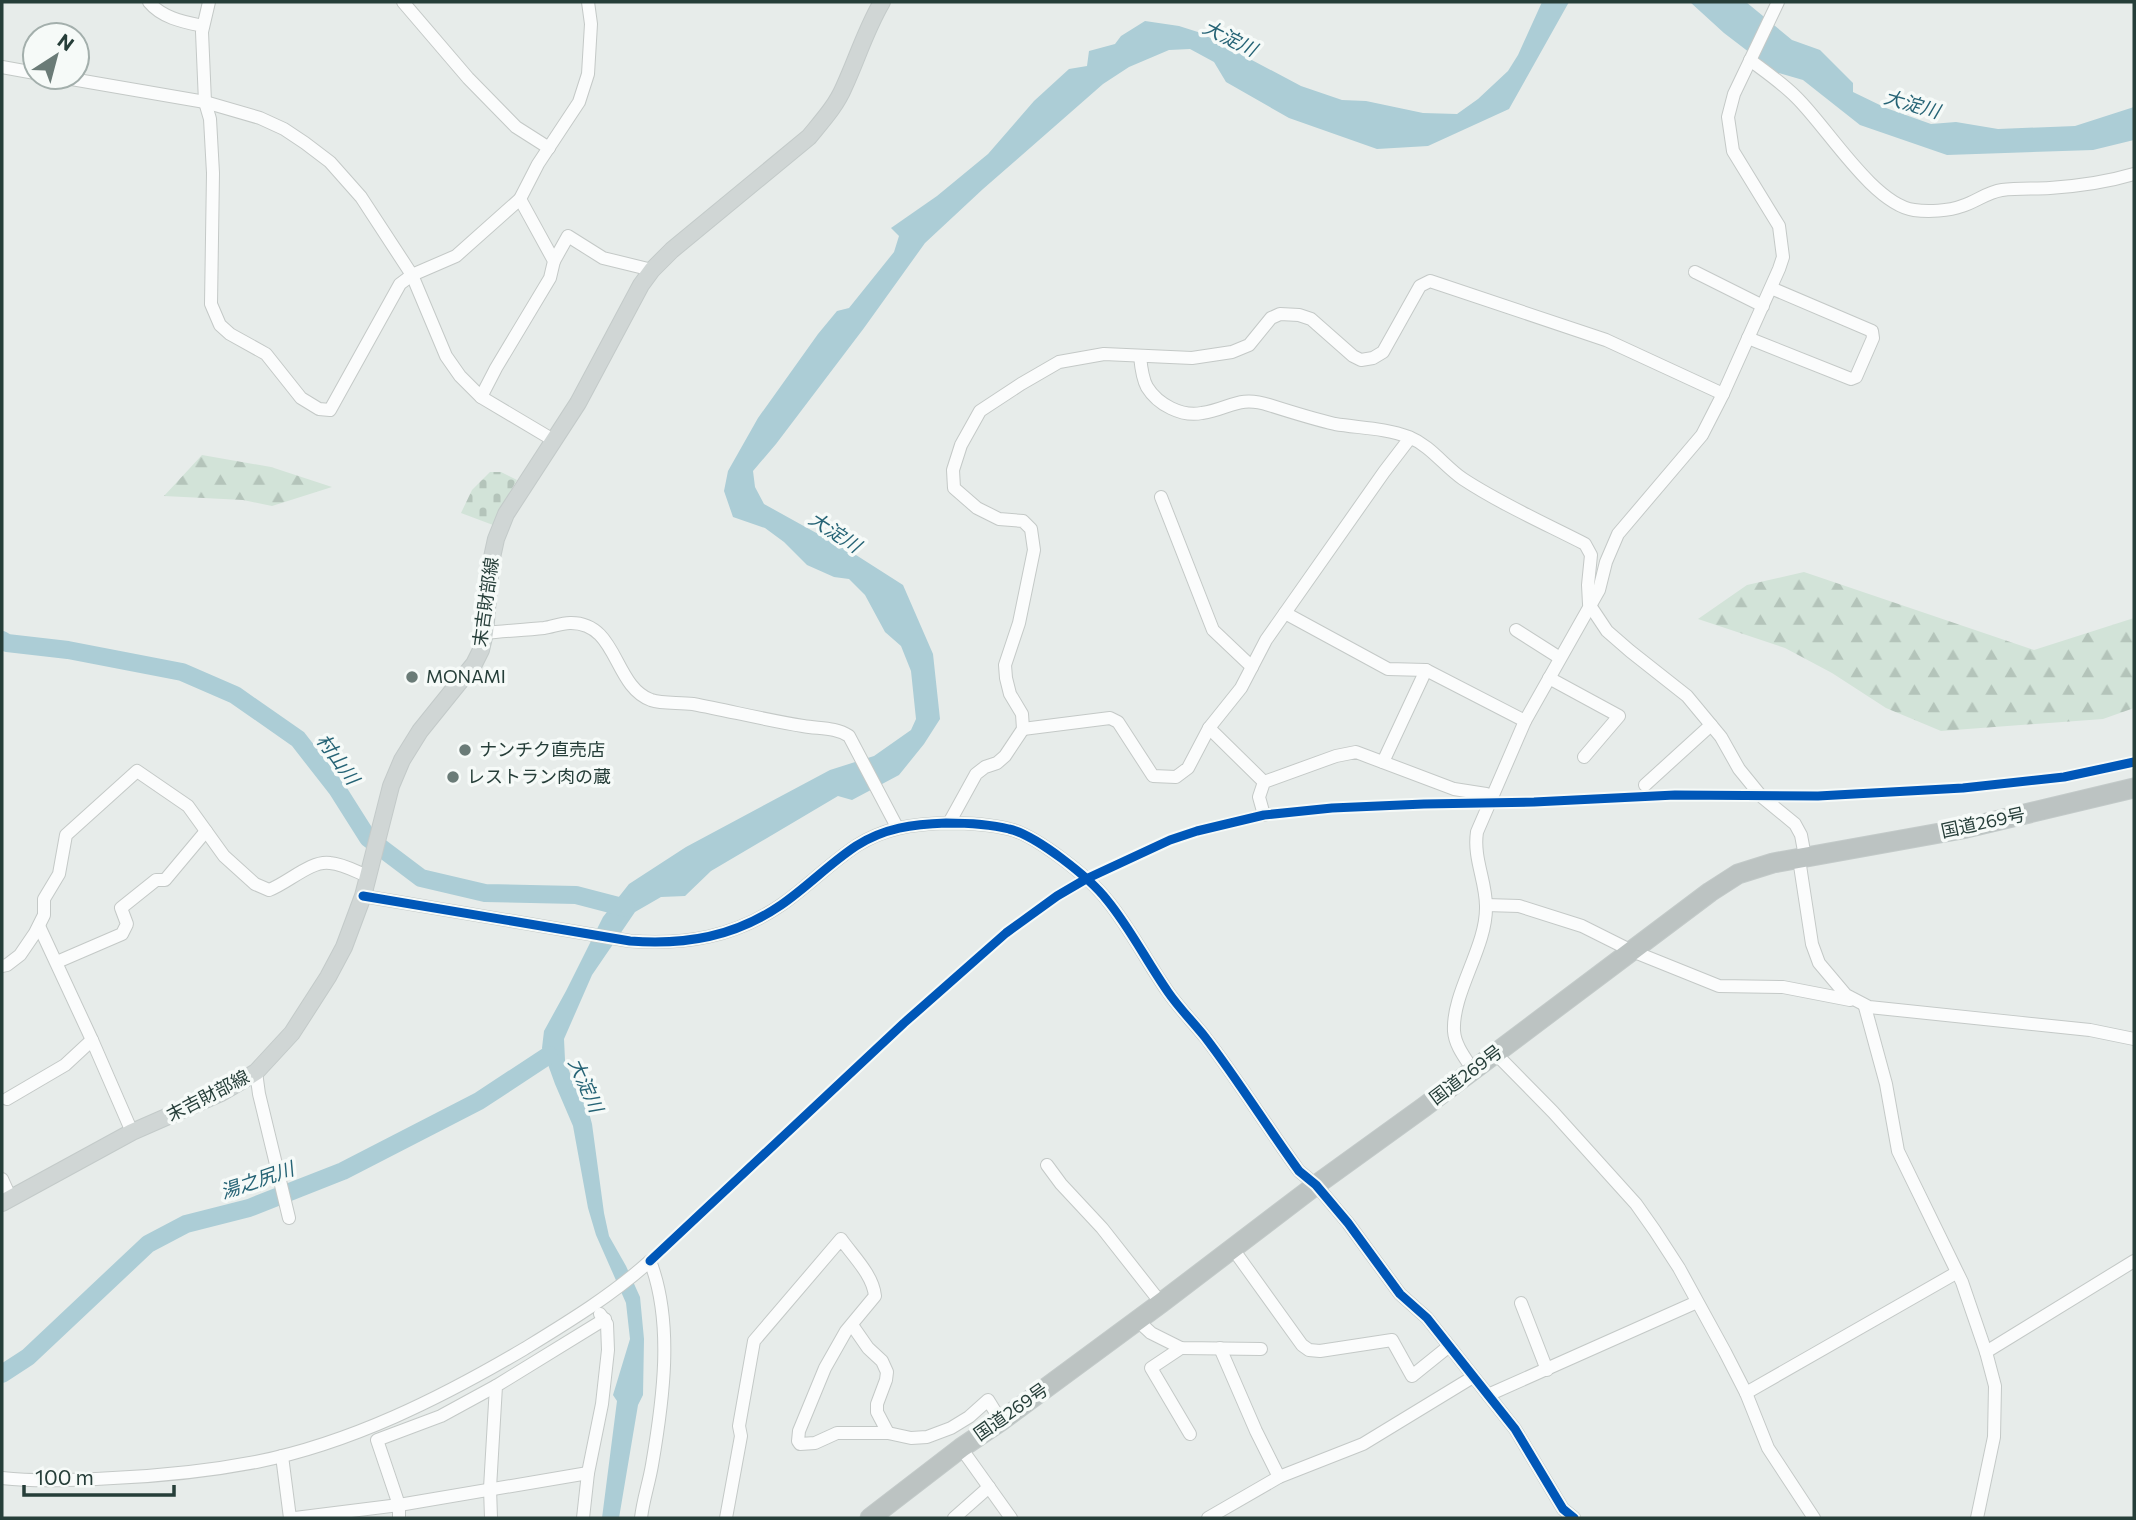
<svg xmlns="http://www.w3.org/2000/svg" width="2136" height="1520" font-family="Commissioner,'Noto Sans JP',sans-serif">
<defs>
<pattern id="forest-firs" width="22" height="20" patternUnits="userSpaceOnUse" patternTransform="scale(1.75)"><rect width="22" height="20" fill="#d2e3d8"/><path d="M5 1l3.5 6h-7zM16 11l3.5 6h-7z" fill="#b4c4ba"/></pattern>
<pattern id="cemetery-stones" width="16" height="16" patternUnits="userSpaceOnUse" patternTransform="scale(1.75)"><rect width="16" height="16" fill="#d2e3d8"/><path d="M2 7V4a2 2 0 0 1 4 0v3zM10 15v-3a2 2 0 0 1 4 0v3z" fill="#b4c4ba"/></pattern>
</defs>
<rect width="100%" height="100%" fill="#e7ecea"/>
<g fill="url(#forest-firs)">
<path d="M202,455L271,467L332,487L272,506L243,500L164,496Z"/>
<path d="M1804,572L2034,650L2134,618V708L2103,719L1941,731L1886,708L1832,673L1785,648L1698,619L1747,585Z"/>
</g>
<path fill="url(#cemetery-stones)" d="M490,472H501L517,480L504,502L493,525L461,513L472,490Z"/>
<g fill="#accdd6">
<path d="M1542,2H1569L1509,109L1428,146L1377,149L1289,118L1226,82L1214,62L1190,49L1169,50L1129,67L1103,84L983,189L925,243L864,328L776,444L753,471L755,487L764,504L856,555L903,585L933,654L940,719L924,744L899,775L852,800L838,796L711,871L685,896L661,897L635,912L592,975L564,1039L565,1060L576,1089L588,1109L592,1124L604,1213L609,1236L626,1266L640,1297L644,1339L643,1395L638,1405L619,1518H602L617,1401L613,1395L630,1339L626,1303L596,1235L588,1208L573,1126L555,1084L542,1048L544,1031L566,991L603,917L629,884L686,847L830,770L874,756L911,730L916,719L911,671L901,646L885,632L865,595L849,579L834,577L807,565L784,542L765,528L733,517L724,491L728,471L758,418L818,334L837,311L849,308L894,252L899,236L891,228L937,196L988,154L1034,101L1069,69L1087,66L1089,51L1115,44L1121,36L1145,21L1179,26L1201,33L1301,86L1342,100L1366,101L1423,113L1457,114L1478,99L1508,71L1518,55Z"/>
<path d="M1690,2H1746L1792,40L1820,50L1853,83V92L1886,108L1931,124L1956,122L1998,129L2075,126L2134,107V140L2093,150L1947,155L1860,125L1803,80L1775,72L1724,33Z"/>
</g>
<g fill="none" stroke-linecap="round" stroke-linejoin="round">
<g stroke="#accdd6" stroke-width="18">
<path d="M2,640L7,643L68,650L182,672L235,695L298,739L337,789L368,838L421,878L485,893L576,895L626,908"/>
<path d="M2,1374L28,1357L148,1244L186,1224L249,1208L343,1171L479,1101L549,1055"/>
</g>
<defs>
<g id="minor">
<path d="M149,2C162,18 184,22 203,26"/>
<path d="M209,2L202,32L205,102L210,119L213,173L211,304L220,325L230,334L266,354L301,398L319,409L330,410L400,284L412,275L456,256L520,199L538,164L579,102L588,74L591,24L588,2"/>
<path d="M403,2L468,78L516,127L549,148"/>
<path d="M1750,60C1766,72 1782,83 1796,97C1827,127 1873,204 1914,210C1928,212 1949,211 1962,206C1976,202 1987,192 2002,190C2018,188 2034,189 2050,188C2079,186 2107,182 2134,174"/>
<path d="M2,67L35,73"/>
<path d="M60,77L205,102L260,118L284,129L305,143L330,162L361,197L412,275L446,356L460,376L481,397L555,441"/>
<path d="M554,261L568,236L603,258L652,270"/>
<path d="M1695,272L1763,306"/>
<path d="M1748,338L1851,379L1856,377L1873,338L1872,331L1771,288"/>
<path d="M1140,356C1141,366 1142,378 1147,387C1158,405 1182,417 1202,413C1230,409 1238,395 1269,405C1291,412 1313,419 1335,424C1360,428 1385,428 1409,437C1431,446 1444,466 1463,479C1501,504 1544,523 1585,544L1591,555L1588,585L1589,604L1607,631L1630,651L1687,696L1721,737L1739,769L1761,796L1795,824L1801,835L1804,851L1799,859L1812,944L1819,963L1846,995L1869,1007L2090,1030L2134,1039"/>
<path d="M481,397L496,368L550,278L554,261L520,199"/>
<path d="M1161,497L1213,630L1252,667"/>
<path d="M1285,613L1388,669L1426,670L1525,721"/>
<path d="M1516,630L1560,658"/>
<path d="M485,633C505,631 524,630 544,628C552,627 561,623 570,623C618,622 613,686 651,700C663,704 679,702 693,704C730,711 766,720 803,726C819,729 835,727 849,736L897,827"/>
<path d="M1549,678L1619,716L1584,757"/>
<path d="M1209,728L1264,782"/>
<path d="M1023,729L1110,718L1118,722L1153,776L1176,777L1188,768L1209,728L1241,688L1266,640L1384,472L1410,438"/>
<path d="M1383,762L1426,670"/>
<path d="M1645,785L1711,725"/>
<path d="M1264,815L1259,797L1264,782L1336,756L1356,752L1454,789L1486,794L1488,803"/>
<path d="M949,823L976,774L985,767L997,763L1005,756L1023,729L1022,714L1010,694L1006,678L1005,665L1019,623L1034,550L1031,529L1023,521L999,519L977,508L954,488L953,470L961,445L980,411L1021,384L1059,362L1104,354L1192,358L1232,352L1249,345L1271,318L1280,314L1299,315L1311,319L1353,356L1361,360L1373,358L1383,352L1420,286L1430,281L1606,340L1723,394"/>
<path d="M363,896L630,941C686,945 734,937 781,905C807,887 829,864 856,846C884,828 913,824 946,823C967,823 989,824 1009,829C1036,835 1090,878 1107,900C1130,928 1147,962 1168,992C1179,1008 1193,1022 1205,1037C1238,1080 1267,1127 1299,1171L1316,1185L1348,1223L1400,1294L1427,1318L1515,1429L1563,1509L1574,1518"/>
<path d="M1486,905L1519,906L1582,926L1632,951L1719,986L1783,987L1850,1000"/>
<path d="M39,926L92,1040L132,1132"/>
<path d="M57,962L122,934L127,924L121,908L156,880H165L206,831"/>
<path d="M2,966L7,965L20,955L35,933L44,915V899L59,874L66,835L137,771L188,806L224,856L255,884L269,890C288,883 311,860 330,863C343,864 355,871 367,876"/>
<path d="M1865,1007L1886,1084L1898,1151L1962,1282L1986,1352L1995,1386L1994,1437L1977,1518"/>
<path d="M1495,1053L1553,1112L1636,1204L1655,1231L1679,1268L1725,1352L1746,1393L1768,1448L1814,1518"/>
<path d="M1473,1070C1466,1059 1455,1046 1454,1031C1452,992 1487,947 1486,906C1486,881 1473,858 1477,832L1525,721L1599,590L1606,562L1618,534L1702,435L1723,394L1779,269L1783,257L1779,226L1733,151L1728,117L1734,94L1778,2"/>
<path d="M256,1072L259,1094L289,1218"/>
<path d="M7,1099L65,1065L92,1040"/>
<path d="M1047,1165L1061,1184L1102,1228L1161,1303"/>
<path d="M2,1179L11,1199"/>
<path d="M1233,1249L1302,1345L1309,1350L1320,1351L1392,1340L1412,1376L1448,1347"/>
<path d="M1521,1303L1547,1370"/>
<path d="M1137,1320L1151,1333L1181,1348L1261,1349"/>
<path d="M852,1325L868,1348L882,1361L887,1372L886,1380L877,1404V1412L888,1433"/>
<path d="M1181,1348L1151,1368L1190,1434"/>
<path d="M1220,1348L1256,1431L1279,1477"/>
<path d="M1986,1352L2134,1261"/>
<path d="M1746,1393L1956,1273"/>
<path d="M1488,1395L1697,1302"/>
<path d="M961,1448L1011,1518"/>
<path d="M282,1456L290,1518"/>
<path d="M2,1478C38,1482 77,1480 113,1478C161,1476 209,1471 256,1462C351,1443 441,1398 524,1349C568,1322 611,1296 650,1261C674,1323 663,1401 652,1465C649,1483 643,1500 641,1518"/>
<path d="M295,1518L399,1505L588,1473"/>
<path d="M399,1518V1505L377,1440L441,1416L496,1386"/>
<path d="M491,1518L490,1488L496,1386L605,1319"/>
<path d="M583,1518L588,1473L602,1404L608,1350L607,1324L600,1314"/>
<path d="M726,1518L741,1436L739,1426L754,1341L841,1239C853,1256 873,1275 875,1296L846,1331L825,1368L799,1431L798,1441L800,1444L815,1443L837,1433H888L911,1438L927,1437L951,1428L969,1417L988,1400L1001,1421"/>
<path d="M954,1518L989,1487"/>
<path d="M1208,1518L1279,1477L1363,1444L1473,1377"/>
</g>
<path id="major" d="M2,1203L132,1132L221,1093L240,1082L256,1072L292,1033L328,977L344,947L363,896L391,786L402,760L420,731L474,664L481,650L485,633L491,562L496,539L506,514L578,403L641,285L652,270L672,250L809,137C822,121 836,106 844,87C857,59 866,29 882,2"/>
<path id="highway" d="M870,1518L961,1448L1001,1421L1161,1303L1316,1185L1424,1107L1710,892L1738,874L1773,863L1962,829L2134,788"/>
</defs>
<use href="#minor" stroke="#c4c9c7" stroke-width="14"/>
<use href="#major" stroke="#c3cac9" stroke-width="18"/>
<use href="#highway" stroke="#c3cac9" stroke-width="21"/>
<use href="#minor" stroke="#fbfcfc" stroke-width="12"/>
<use href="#major" stroke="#d0d6d5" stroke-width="16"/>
<use href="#highway" stroke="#bcc3c2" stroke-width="19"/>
<defs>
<g id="cycleway">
<path d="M363,896L630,941C686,945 734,937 781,905C807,887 829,864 856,846C884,828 913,824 946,823C967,823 989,824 1009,829C1036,835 1090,878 1107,900C1130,928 1147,962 1168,992C1179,1008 1193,1022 1205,1037C1238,1080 1267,1127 1299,1171L1316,1185L1348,1223L1400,1294L1427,1318L1515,1429L1563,1509L1574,1518"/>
<path d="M650,1261L904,1023L1006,933L1057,896L1086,879L1170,840L1197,831L1264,815L1332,808L1424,804L1534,802L1675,795L1818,796L1963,788L2064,777L2134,762"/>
</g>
</defs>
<use href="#cycleway" stroke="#f6faf8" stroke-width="13"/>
<use href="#cycleway" stroke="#0057b8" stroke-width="9"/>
</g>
<g fill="#6a7b77" stroke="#f6faf8" stroke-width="2.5">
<circle cx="412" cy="677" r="7"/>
<circle cx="465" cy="750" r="7"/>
<circle cx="453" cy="777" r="7"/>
</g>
<g text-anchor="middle" stroke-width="7" stroke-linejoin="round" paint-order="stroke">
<g font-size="18" fill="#263e39" stroke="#f6faf8">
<text transform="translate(486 602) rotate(-82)" y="6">末吉財部線</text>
<text transform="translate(1983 823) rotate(-12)" y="6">国道269号</text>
<text transform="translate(1466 1075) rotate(-37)" y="6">国道269号</text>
<text transform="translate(208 1096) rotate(-27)" y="6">末吉財部線</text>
<text transform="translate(1011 1412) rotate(-35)" y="6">国道269号</text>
</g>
<g font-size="18" fill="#263e39" stroke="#f6faf8" text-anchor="start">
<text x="426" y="683">MONAMI</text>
<text x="479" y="756">ナンチク直売店</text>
<text x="467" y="783">レストラン肉の蔵</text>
</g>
<g font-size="19" font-style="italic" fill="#256375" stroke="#f6faf8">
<text transform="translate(1230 38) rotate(26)" y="7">大淀川</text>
<text transform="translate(1912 104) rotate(16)" y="7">大淀川</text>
<text transform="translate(835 532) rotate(33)" y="7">大淀川</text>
<text transform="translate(338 759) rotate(54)" y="7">村山川</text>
<text transform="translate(586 1085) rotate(66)" y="7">大淀川</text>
<text transform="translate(257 1180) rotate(-19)" y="7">湯之尻川</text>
</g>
</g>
<rect width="2136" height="1520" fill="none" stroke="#263e39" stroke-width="7"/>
<g transform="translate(56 56) rotate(36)"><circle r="33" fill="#f6faf8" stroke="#a3afac" stroke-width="2"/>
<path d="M0-5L12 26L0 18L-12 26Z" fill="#6a7b77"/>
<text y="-10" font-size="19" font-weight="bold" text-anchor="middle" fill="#263e39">N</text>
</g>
<path d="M24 1485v10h150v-10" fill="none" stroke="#263e39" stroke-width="3.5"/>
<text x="35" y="1485" font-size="21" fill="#263e39" stroke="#f6faf8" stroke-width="5" paint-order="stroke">100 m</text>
</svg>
